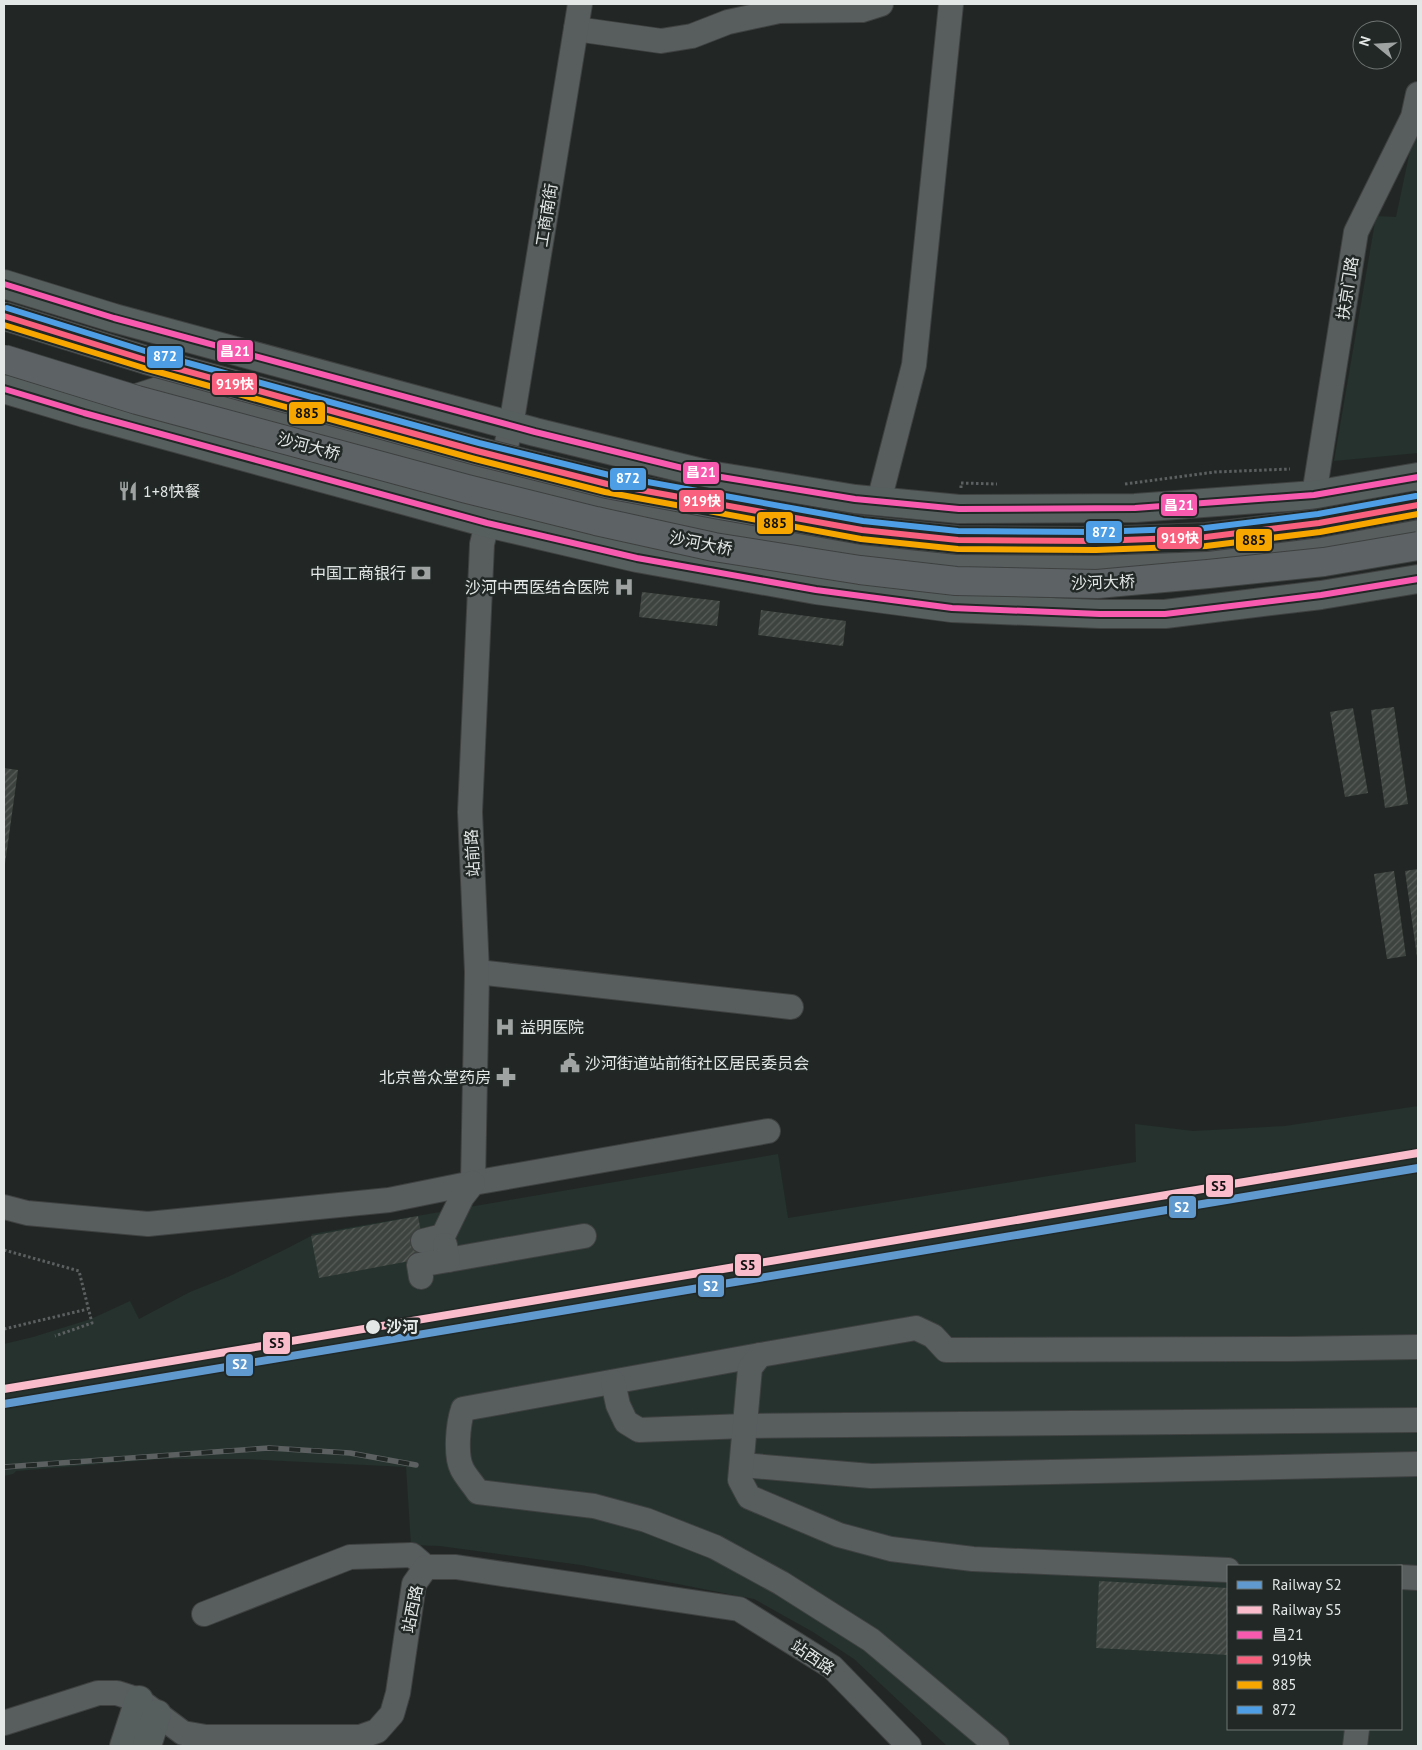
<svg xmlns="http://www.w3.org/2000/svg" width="1422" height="1750" font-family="'PT Sans','Noto Sans SC',sans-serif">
<defs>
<pattern id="building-hatch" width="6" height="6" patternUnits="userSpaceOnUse" patternTransform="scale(1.25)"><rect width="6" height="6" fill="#3d433e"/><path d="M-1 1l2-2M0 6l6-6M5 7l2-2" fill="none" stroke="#595e5a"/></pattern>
</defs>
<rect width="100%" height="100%" fill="#222725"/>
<g fill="#25322e" fill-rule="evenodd">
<path d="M1418,113V453L1334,461L1376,216L1396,217Z"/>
<path d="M1418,1106V1746H947L854,1659L813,1632L754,1599L581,1565L440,1546L411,1545L406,1467L246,1459H161L16,1471L13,1474L4,1476V1344L33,1337L91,1319L130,1301L139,1319L190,1292L230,1276L286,1249L311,1236L312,1234L778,1154L788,1218L1136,1162L1135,1124L1193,1131L1285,1126ZM1228,1566H1401V1729H1228Z"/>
</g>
<g fill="url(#building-hatch)">
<path d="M642,592L720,601L717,626L639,617Z"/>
<path d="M761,610L846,621L843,646L758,635Z"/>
<path d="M1394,707L1408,804L1385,808L1371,710Z"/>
<path d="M1353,708L1368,793L1345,797L1330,712Z"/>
<path d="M4,768L18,770L5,864H4Z"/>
<path d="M1418,869V957H1417L1405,871Z"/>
<path d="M1394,871L1406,956L1387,959L1374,874Z"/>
<path d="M418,1216L426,1258L319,1278L311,1236Z"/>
<path d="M1099,1581L1228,1588V1655L1096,1648Z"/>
</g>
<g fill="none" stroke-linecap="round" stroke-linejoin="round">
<defs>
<g id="minor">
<path d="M576,29L661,41L692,36L728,22L779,11L862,10L881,4"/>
<path d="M124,400L161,388L602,502L706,524L808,542L956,559L1023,562L1206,557L1323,545L1418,529"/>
<path d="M1314,495L1356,232L1413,117L1418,94"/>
<path d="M879,501L914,365L951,4"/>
<path d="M477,972L791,1007"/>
<path d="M473,1183L477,972L470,812L482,544L511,426L580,4"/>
<path d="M4,1207L27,1213L148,1224L389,1200L473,1183L768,1131"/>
<path d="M423,1241L443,1236L462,1197L473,1183"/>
<path d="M448,1260L584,1236"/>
<path d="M421,1277L419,1265L448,1260L445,1245"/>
<path d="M760,1355L463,1409C458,1424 455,1455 462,1469C466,1477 473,1484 478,1492L594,1506L646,1520L715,1547L781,1583L871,1640L997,1746"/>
<path d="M613,1382L618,1405L626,1422L639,1430L745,1426L1418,1420"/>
<path d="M742,1465L871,1476L1418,1464"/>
<path d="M1228,1570L973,1559L891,1549L839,1535L749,1497L740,1480L750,1368L760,1355L916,1328L933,1336L946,1350L1290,1349L1418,1347"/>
<path d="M1401,1577L1418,1578"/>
<path d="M204,1614L350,1557L412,1555L426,1567"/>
<path d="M4,1723L98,1693H117L139,1700L183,1733L206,1737H360L377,1731L392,1714L398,1693L414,1584L426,1567H456L739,1609L832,1667L909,1746"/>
<path d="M1355,1746L1357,1729"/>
</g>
<g id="major">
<path d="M4,284L114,318L535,432L715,476L855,499L959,509L1135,508L1314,495L1418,477"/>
<path d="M4,389L84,413L487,523L637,558L816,590L952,608L1100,614H1165L1321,595L1418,579"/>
<path d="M124,1746L139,1700"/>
<path d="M147,1746L157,1714"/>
</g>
</defs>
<use href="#minor" stroke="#3e4140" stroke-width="26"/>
<use href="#major" stroke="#3e4140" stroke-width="30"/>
<g stroke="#5c6060" stroke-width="3" stroke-dasharray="2.5 2.5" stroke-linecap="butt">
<path d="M1125,484L1215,472L1290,469"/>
<path d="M961,488V483L997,484"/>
<path d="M4,1250L79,1271L92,1323L55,1336"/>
<path d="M4,1329L88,1309"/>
</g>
<use href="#minor" stroke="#585d5e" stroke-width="24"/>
<use href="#major" stroke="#575e5e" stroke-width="28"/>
<defs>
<path id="rail" d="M4,1467L269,1448L350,1453L416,1465"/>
</defs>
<use href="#rail" stroke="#5c6060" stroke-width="5.5"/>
<use href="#rail" stroke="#212826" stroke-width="4" stroke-dasharray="11" stroke-linecap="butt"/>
<defs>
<g id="highway-bridge">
<path d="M4,316L146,360L477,451L607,484L720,505L862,530L958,540L1096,541L1206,537L1319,523L1418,505"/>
<path d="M4,359L137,400L467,489L596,521L714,547L860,570L956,581L1097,584L1208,574L1324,562L1418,546"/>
</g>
</defs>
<use href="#highway-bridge" stroke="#3e4140" stroke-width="30" stroke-linecap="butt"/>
<use href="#highway-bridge" stroke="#5d6365" stroke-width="28"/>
<defs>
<g id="bus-1">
<path d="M4,284L114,318L535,432L715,476L855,499L959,509L1135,508L1314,495L1418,477"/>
<path d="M4,389L84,413L487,523L637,558L816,590L952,608L1100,614H1165L1321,595L1418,579"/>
</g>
<path id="bus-2" d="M4,316L146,360L477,451L607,484L862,530L958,540L1096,541L1206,537L1319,523L1418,505"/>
<path id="bus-3" d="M4,325L144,368L475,459L605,492L861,539L958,549L1096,550L1206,546L1320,532L1418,514"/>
<path id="bus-4" d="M7,308L148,352L479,443L609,475L863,521L958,531L1096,532L1205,528L1318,514L1416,496"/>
</defs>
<use href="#bus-1" stroke="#212826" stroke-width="10"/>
<use href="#bus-2" stroke="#212826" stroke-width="10"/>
<use href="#bus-3" stroke="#212826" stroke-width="10"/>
<use href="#bus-4" stroke="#212826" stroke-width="10"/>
<use href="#bus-1" stroke="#f75aaf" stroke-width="6"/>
<use href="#bus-2" stroke="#f8607d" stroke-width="6"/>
<use href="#bus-3" stroke="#f7a600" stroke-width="6"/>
<use href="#bus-4" stroke="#4d9ee5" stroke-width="6"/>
<defs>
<path id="rail-1" d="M4,1404L1418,1168"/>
<path id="rail-2" d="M4,1389L1418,1153"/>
</defs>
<use href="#rail-1" stroke="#212826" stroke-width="11"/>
<use href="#rail-2" stroke="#212826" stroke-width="11"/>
<use href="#rail-1" stroke="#5f99ce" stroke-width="8"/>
<use href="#rail-2" stroke="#fabbcb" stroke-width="8"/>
</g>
<defs>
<symbol id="restaurant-bare" viewBox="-9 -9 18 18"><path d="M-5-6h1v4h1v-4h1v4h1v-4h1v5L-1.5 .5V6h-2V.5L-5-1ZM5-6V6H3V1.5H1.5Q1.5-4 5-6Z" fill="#9fa4a3" stroke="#212826" stroke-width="2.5" paint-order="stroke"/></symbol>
<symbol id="bank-bare" viewBox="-9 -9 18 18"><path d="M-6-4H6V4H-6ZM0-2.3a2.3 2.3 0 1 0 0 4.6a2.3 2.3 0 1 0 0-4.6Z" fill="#9fa4a3" stroke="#212826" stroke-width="2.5" paint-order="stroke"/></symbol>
<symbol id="hospital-bare" viewBox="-9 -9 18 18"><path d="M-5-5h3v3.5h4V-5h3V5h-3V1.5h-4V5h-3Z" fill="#9fa4a3" stroke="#212826" stroke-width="2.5" paint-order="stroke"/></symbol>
<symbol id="civic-bare" viewBox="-9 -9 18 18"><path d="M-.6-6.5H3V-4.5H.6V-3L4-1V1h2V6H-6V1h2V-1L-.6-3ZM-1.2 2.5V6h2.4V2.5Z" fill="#9fa4a3" stroke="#212826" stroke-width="2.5" paint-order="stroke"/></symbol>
<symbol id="pharmacy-bare" viewBox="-9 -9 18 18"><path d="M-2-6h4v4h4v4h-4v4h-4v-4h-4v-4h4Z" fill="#9fa4a3" stroke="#212826" stroke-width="2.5" paint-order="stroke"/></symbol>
</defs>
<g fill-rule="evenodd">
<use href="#restaurant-bare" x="114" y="477" width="28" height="28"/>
<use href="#bank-bare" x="407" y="559" width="28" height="28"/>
<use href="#hospital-bare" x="610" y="573" width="28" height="28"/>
<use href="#hospital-bare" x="491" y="1013" width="28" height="28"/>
<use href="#civic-bare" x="556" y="1049" width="28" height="28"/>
<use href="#pharmacy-bare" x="492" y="1063" width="28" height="28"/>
</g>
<circle fill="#e3e8e7" stroke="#212826" stroke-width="2" cx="373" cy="1327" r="8"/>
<g text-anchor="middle" stroke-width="5" stroke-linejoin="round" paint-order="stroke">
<g font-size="16" fill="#e3e8e7" stroke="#212826">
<text transform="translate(546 215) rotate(-81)" y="6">工商南街</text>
<text transform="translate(1347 288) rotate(-81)" y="6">扶京门路</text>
<text transform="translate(309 446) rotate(15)" y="6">沙河大桥</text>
<text transform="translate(701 543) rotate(11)" y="6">沙河大桥</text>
<text transform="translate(1103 582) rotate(-2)" y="6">沙河大桥</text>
<text transform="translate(472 853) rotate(-93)" y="6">站前路</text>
<text transform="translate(412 1609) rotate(-79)" y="6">站西路</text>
<text transform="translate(813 1657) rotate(34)" y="6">站西路</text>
</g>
<g font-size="16" fill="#e3e8e7" stroke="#212826" text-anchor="start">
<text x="143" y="497">1+8快餐</text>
<text x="406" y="579" text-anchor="end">中国工商银行</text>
<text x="609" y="593" text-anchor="end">沙河中西医结合医院</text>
<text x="520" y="1033">益明医院</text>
<text x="585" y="1069">沙河街道站前街社区居民委员会</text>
<text x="491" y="1083" text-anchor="end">北京普众堂药房</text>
</g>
<g font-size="16" font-weight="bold" fill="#e3e8e7" stroke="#212826" text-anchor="start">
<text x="386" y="1333">沙河</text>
</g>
</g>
<g stroke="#212826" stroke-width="2">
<rect x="216" y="339" width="38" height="24" rx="5" fill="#f75aaf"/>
<rect x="146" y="345" width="38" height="24" rx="5" fill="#4d9ee5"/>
<rect x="211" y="372" width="47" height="24" rx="5" fill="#f8607d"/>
<rect x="288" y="401" width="38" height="24" rx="5" fill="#f7a600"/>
<rect x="682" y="461" width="38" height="24" rx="5" fill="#f75aaf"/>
<rect x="609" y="467" width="38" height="24" rx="5" fill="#4d9ee5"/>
<rect x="678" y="489" width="47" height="24" rx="5" fill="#f8607d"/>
<rect x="1160" y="493" width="38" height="24" rx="5" fill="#f75aaf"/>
<rect x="756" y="511" width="38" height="24" rx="5" fill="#f7a600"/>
<rect x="1085" y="520" width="38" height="24" rx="5" fill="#4d9ee5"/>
<rect x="1156" y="526" width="47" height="24" rx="5" fill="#f8607d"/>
<rect x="1235" y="528" width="38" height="24" rx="5" fill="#f7a600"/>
<rect x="1205" y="1174" width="29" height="24" rx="5" fill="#fabbcb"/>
<rect x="1168" y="1195" width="29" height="24" rx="5" fill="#5f99ce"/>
<rect x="734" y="1253" width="28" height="24" rx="5" fill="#fabbcb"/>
<rect x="697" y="1274" width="28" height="24" rx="5" fill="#5f99ce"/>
<rect x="262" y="1331" width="29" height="24" rx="5" fill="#fabbcb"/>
<rect x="225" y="1353" width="29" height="24" rx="5" fill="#5f99ce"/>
</g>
<g font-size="14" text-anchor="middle" font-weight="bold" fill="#fff">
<text x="235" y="356">昌21</text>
<text x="165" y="361">872</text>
<text x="235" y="389">919快</text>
<text x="701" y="477">昌21</text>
<text x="628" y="483">872</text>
<text x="702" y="506">919快</text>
<text x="1179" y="510">昌21</text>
<text x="1104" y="537">872</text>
<text x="1180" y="543">919快</text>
<text x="1182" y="1212">S2</text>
<text x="711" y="1291">S2</text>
<text x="240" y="1369">S2</text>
</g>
<g font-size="14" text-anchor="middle" font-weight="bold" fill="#111">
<text x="307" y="418">885</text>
<text x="775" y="528">885</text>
<text x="1254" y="545">885</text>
<text x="1219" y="1191">S5</text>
<text x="748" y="1270">S5</text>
<text x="277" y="1348">S5</text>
</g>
<rect width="1422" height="1750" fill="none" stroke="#e3e8e7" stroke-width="10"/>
<rect x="1227" y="1565" width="175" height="165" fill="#212826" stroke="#6f7573"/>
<rect x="1237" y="1581" width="25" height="8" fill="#5f99ce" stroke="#6f7573"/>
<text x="1272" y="1590" font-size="15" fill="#e3e8e7">Railway S2</text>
<rect x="1237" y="1606" width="25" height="8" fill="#fabbcb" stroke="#6f7573"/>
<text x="1272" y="1615" font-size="15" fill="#e3e8e7">Railway S5</text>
<rect x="1237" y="1631" width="25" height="8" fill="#f75aaf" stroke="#6f7573"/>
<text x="1272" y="1640" font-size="15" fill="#e3e8e7">昌21</text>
<rect x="1237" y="1656" width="25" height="8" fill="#f8607d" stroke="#6f7573"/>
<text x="1272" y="1665" font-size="15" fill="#e3e8e7">919快</text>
<rect x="1237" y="1681" width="25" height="8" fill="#f7a600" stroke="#6f7573"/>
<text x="1272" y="1690" font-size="15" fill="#e3e8e7">885</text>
<rect x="1237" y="1706" width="25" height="8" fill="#4d9ee5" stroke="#6f7573"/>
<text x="1272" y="1715" font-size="15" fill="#e3e8e7">872</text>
<g transform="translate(1377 45) rotate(288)"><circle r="24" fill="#212826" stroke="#6f7573"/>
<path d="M0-4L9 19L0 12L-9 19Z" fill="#9fa4a3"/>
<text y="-8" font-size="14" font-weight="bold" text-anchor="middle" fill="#e3e8e7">N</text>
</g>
</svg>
